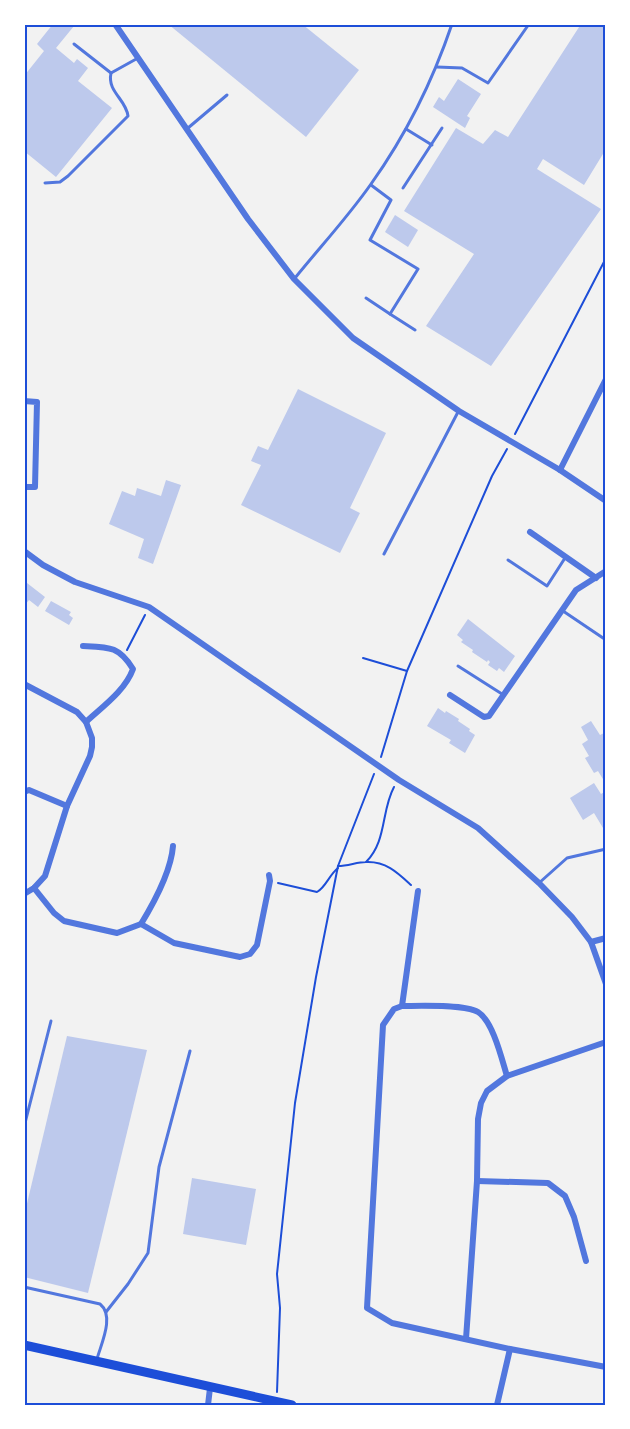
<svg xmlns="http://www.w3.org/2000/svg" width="630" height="1429" font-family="'Fira Sans',sans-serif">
<rect width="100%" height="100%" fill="#f2f2f2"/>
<g fill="#bdc9ec">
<path d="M53,24H71L74,26L56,48L74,63L77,59L88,68L78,81L112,108L56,177L24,151V144L27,140L24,137V76L44,51L37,44Z"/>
<path d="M168,24H302L359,70L306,137Z"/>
<path d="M581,24H606V149L584,185L543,159L537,169L601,209L491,366L426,326L474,254L404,211L456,128L483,144L495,130L508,137Z"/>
<path d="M458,79L481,94L467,116L470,118L465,128L433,107L439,97L444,101Z"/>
<path d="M395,215L418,230L408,247L385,232Z"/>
<path d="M298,389L386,433L350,508L360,513L340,553L241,505L261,465L251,461L258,446L268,450Z"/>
<path d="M166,480L181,485L153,564L138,558L144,539L109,524L122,491L135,496L137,488L161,496Z"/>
<path d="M27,583L45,597L38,607L29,600L24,606V588Z"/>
<path d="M51,601L71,612L69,615L73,618L69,625L45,611Z"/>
<path d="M468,619L515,656L504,672L499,668L497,671L488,665L490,662L488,660L487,662L472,652L473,650L461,642L463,640L457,635Z"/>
<path d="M438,708L445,713L446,711L459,719L458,721L470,729L469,731L475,735L465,753L449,743L451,740L427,726Z"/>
<path d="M591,721L600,735L606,732V784L598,771L594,773L585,758L589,756L582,744L588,740L581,727Z"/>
<path d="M594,783L601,794L606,791V823L603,828L594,813L583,820L570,798Z"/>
<path d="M67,1036L147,1050L88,1293L24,1277V1216Z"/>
<path d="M192,1178L256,1189L246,1245L183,1234Z"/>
</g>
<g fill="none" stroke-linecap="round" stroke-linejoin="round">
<g stroke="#1d4ed8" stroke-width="2">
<path d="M515,434L606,258"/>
<path d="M127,650L145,615"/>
<path d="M363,658L407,671"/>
<path d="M381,757L407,671L492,476L507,449"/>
<path d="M366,862C387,841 381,811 394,787"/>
<path d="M338,866C348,866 357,862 366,862C386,861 398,873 411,885"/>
<path d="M278,883L317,892C326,887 329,875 338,868"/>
<path d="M277,1392L280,1308L277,1274L295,1103L316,977L338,866L374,774"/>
</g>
<g stroke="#5277de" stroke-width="3">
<path d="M74,44L111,73L138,58"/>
<path d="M437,67L462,68L488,83L529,24"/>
<path d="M188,128L227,95"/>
<path d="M406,129L432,145"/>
<path d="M45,183L60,182L68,176L128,116C126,99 107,92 111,73"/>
<path d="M371,185L391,200L370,240L418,269L390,314L415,330"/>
<path d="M403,188L442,128"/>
<path d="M295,278C320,247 348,217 371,184C406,135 433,80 452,24"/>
<path d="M366,298L390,314"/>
<path d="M384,554L458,412"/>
<path d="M508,560L547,586L565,558"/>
<path d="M563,611L606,640"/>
<path d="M458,666L502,694"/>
<path d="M539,883L567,858L606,849"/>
<path d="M24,1127L51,1021"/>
<path d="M24,1287L100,1304C115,1316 101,1344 97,1359"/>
<path d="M106,1312L128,1284L148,1253L159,1167L190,1051"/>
</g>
<g stroke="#5277de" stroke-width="6">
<path d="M115,24L248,219L294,279L353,338L459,411L560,470L606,501"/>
<path d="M24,401L37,402L35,487H24"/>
<path d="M560,470L606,379"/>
<path d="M530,532L596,578"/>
<path d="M24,551L43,565L75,582L149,607L399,780L478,828L539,883L572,917L591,942L606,984"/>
<path d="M83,646C109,647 119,646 133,669C125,691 102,707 86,722"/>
<path d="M24,684L77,712L86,722L92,738V747L90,756L67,806L45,876L34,888L24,894"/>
<path d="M450,695L484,717L489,716L576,590L606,571"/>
<path d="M24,792L29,790L67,806"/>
<path d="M34,888L54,913L64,921L117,933L141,924L174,943L240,957L250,954L257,945L270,881L269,875"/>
<path d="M141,924C155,901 171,872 173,846"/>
<path d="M591,942L606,938"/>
<path d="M402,1006L418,891"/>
<path d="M507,1076C502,1060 493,1021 478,1012C464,1004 419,1006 402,1006L394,1009L383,1025L367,1308L392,1323L510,1349L606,1367"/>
<path d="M477,1181L548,1183L565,1196L574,1217L586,1261"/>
<path d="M466,1339L477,1181L478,1119L481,1103L487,1091L507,1076L606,1042"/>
<path d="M208,1405L210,1388"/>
<path d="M497,1405L510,1349"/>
</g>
<path stroke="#1d4ed8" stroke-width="9" d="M24,1345L292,1405"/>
</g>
<rect width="630" height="1429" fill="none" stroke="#ffffff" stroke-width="51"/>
<rect x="26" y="26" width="578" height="1378" fill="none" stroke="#1d4ed8" stroke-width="2"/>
</svg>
